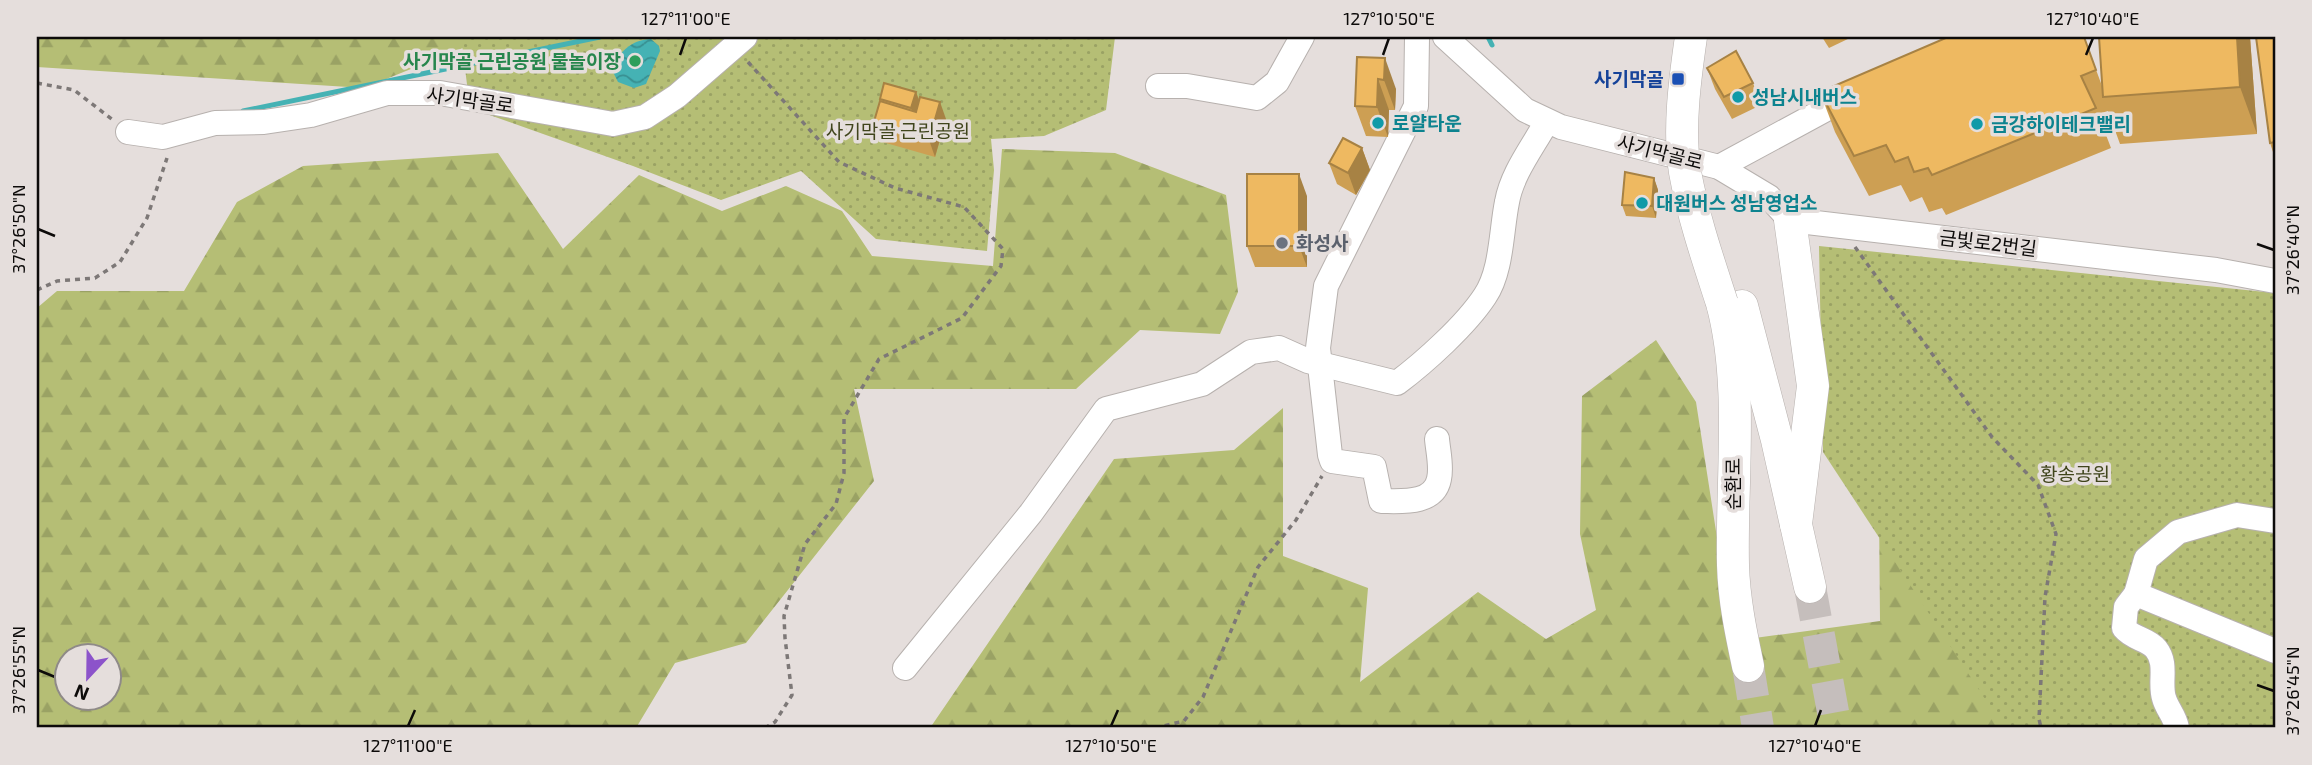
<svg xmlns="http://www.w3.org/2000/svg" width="2312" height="765" font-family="'Exo 2','Noto Sans KR',sans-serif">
<defs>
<pattern id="forest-firs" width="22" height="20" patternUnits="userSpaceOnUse" patternTransform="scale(1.75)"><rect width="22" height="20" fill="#b5be75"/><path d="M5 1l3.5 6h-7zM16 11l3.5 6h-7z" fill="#9aa264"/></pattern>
<pattern id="park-dots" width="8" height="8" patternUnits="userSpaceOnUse" patternTransform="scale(1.75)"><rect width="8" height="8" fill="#b5be75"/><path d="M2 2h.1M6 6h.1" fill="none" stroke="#9aa264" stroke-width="1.8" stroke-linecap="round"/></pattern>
<pattern id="water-waves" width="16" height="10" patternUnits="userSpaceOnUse" patternTransform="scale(1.75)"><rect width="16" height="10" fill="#45b2b4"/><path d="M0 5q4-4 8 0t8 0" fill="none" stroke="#388f91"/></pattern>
</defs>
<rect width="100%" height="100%" fill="#e5dedc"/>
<g fill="url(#forest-firs)" fill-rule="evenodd">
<path d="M37,37H490L364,88L37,67Z"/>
<path d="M1002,149L1115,153L1226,195L1238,292L1220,334L1140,330L1076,389H854L874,481L746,643L675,663L636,728H37V308L57,291H184L237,202L303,166L498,153L563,249L639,175L722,211L786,186L842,211L872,256L993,266ZM66,656H108V698H66Z"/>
<path d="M1656,340L1696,402L1733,641L1880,621L1879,509L2080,728H930L1114,459L1234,450L1283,408V556L1368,588L1360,682L1478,592L1546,639L1596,610L1580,534L1582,396Z"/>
</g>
<g fill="url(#park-dots)">
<path d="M461,37H1115L1106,110L1044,136L991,139L994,170L987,251L876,239L801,171L721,200L633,166L470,108Z"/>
<path d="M1819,246L2275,293V728H2004L1823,452Z"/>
</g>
<path fill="url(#water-waves)" d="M651,39L659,46L660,51L646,84L634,88L618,82L613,72C615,53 633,39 651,39Z"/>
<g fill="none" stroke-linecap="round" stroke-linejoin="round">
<g stroke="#45b2b4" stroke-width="5">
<path d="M1488,37L1492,45"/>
<path d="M243,111L600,37"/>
</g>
<g stroke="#c5bebc" stroke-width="32" stroke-dasharray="32 16" stroke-linecap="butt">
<path d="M1810,587L1836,728"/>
<path d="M1748,666L1758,728"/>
</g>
<defs>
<g id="minor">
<path d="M1417,37L1416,106L1326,286L1318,348L1330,455L1332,461L1374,467L1381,501C1400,501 1434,505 1439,479C1442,467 1438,451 1437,439"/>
<path d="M1445,37L1525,110L1561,127L1719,167L1769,197L1790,220L2216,270L2275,281"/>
<path d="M1158,86H1187L1257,98L1277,82L1302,37"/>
<path d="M128,132L163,137L215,123L264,122L311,115L387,93H440L613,124L645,117L677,96L745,37"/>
<path d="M1719,167L1854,94"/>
<path d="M2136,594L2146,559L2178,532L2237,515L2275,521"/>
<path d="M905,668L1031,513L1106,409L1202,384L1251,352L1279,348L1308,361L1397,383C1425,362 1466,325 1485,296C1502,271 1501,231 1507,202C1512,173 1533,147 1547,121"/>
<path d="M2177,728C2175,716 2167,709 2164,698C2159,682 2168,664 2156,649C2148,639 2133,639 2124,628L2126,607L2136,594L2275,651"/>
</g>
<g id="major">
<path d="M1790,220L1813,386L1796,524"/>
<path d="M1722,303C1744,384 1731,481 1733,565C1734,600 1741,633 1748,666"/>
<path d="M1742,306L1777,440L1810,587"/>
</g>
</defs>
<use href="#minor" stroke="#b7b1ae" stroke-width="26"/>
<use href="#major" stroke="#b7b1ae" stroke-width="33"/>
<g stroke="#7d7877" stroke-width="3.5" stroke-dasharray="5 5" stroke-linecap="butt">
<path d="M748,62L839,162L895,188L964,207L1003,249L1001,266L962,318L879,359L844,418V473L836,504L805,544L784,616L785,638L792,695L775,722L765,728"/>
<path d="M37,83L74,90L113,120"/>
<path d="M1855,247L1992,437L2038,485L2056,534L2045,597L2039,719L2041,728"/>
<path d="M37,290L57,281L95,278L120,262L147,218L167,158"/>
<path d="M1155,728L1184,721L1203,697L1258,567L1296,520L1322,476"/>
</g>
<use href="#minor" stroke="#fff" stroke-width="24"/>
<use href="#major" stroke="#fff" stroke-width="32"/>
<defs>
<path id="major-bridge" d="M1691,37C1685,78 1678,130 1685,172C1693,216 1708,260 1722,303"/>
</defs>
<use href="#major-bridge" stroke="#b7b1ae" stroke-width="33" stroke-linecap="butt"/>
<use href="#major-bridge" stroke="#fff" stroke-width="32"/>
</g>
<g fill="#cd9f53">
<path d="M1822,37H1852L1829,48Z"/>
<path d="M2084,37L2102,86L2250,37L2257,134L2120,144L2108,111L2098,114L2111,148L1946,215L1942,208L1929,212L1922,197L1910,202L1901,185L1869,196L1835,132L1820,92Z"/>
<path d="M2275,37V158L2270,143Z"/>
<path d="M1357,57L1396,89L1395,110H1389L1388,137L1366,136L1355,106Z"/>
<path d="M1707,68L1753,83L1761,105L1732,119L1715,89Z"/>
<path d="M916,92L919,100L946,119L935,157L879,141L873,125L881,101L880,99Z"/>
<path d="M1362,148L1370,170L1356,195L1337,184L1329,163Z"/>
<path d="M1654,178L1658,190L1656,218L1626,216L1622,205Z"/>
<path d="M1307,196V267H1255L1247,246Z"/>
</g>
<g fill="#a78244">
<path d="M2237,37H2250L2257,134L2240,87Z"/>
<path d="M1385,58L1396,89L1395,110L1384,80Z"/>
<path d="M1378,79L1389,110L1388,137L1377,107Z"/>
<path d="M916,92L920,103L915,119L911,108Z"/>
<path d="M940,102L946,119L935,157L929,140Z"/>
<path d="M1362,148L1370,170L1356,195L1348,173Z"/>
<path d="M1299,174L1307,196V267L1299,246Z"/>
<path d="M1654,178L1658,190L1656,218L1652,206Z"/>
</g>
<g fill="#eeb961" stroke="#a78244" stroke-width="2">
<path d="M1948,37H2084L2096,70L2081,76L2096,108L1932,175L1928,168L1914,172L1908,157L1895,162L1886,145L1854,156L1820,92Z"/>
<path d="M2099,37H2237L2240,87L2103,97Z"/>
<path d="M2256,37H2275V142L2270,143Z"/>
<path d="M1736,51L1753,83L1724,97L1707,68Z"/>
<path d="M1357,57L1385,58L1384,80L1378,79L1377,107L1355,106Z"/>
<path d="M884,83L916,92L911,108L880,99Z"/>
<path d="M920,97L940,102L929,140L873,125L880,101L916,112Z"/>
<path d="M1343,138L1362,148L1348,173L1329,163Z"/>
<path d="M1625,172L1654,178L1652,206L1622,205Z"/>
<rect x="1247" y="174" width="52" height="72"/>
</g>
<path fill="none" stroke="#0d0b0a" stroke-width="2.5" d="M680,55L686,38M1383,55L1389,38M2086,55L2093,38M38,229L55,236M2257,244L2274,250M38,670L55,677M2257,685L2274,691M408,726L415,710M1111,726L1118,710M1815,726L1821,710"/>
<circle fill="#2e9e5b" stroke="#e5dedc" stroke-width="2.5" cx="635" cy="61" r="7"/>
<rect fill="#1a4fb4" stroke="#e5dedc" stroke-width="2.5" x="1671" y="72" width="14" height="14" rx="3.5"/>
<g fill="#0f9aa8" stroke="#e5dedc" stroke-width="2.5">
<circle cx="1738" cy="97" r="7"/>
<circle cx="1378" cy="123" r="7"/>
<circle cx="1977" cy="124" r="7"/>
<circle cx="1642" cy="203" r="7"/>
</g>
<circle fill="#6b7280" stroke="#e5dedc" stroke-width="2.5" cx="1282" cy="243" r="7"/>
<g text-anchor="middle" stroke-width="7" stroke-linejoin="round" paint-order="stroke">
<g font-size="19" font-weight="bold" fill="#27864d" stroke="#e5dedc" text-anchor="end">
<text x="621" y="68">사기막골 근린공원 물놀이장</text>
</g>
<g font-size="19" font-weight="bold" fill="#164399" stroke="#e5dedc" text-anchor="end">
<text x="1664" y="86">사기막골</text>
</g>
<g font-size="19" font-weight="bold" fill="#0d838f" stroke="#e5dedc" text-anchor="start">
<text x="1752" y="104">성남시내버스</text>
<text x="1392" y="130">로얄타운</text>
<text x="1991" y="131">금강하이테크밸리</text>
<text x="1656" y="210">대원버스 성남영업소</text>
</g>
<g font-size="19" fill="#0d0b0a" stroke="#e5dedc">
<text transform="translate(470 100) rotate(8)" y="7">사기막골로</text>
<text transform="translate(1660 152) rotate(14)" y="7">사기막골로</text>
<text transform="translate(1988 243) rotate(7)" y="7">금빛로2번길</text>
<text transform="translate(1733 484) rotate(-90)" y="7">순환로</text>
</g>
<g font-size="19" fill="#40451c" stroke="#e5dedc">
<text x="898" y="138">사기막골 근린공원</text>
<text x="2075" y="481">황송공원</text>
</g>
<g font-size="19" font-weight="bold" fill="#5b616d" stroke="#e5dedc" text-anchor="start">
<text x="1296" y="250">화성사</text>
</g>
</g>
<rect width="2312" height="765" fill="none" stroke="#e5dedc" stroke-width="77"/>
<g transform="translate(88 677) rotate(202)"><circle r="33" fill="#e5dedc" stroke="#8f8a88" stroke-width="2"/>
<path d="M0-5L12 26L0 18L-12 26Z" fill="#8c53ca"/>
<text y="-10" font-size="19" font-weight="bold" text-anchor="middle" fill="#0d0b0a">N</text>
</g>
<rect x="38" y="38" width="2236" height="688" fill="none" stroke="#0d0b0a" stroke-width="2.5"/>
<g font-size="18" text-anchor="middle" fill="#0d0b0a">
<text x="686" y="25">127°11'00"E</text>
<text x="1389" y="25">127°10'50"E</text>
<text x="2093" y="25">127°10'40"E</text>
<text transform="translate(19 229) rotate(-90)" y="6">37°26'50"N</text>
<text transform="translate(2293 250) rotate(-90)" y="6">37°26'40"N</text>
<text transform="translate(19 670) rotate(-90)" y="6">37°26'55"N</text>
<text transform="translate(2293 691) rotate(-90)" y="6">37°26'45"N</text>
<text x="408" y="752">127°11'00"E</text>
<text x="1111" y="752">127°10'50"E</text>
<text x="1815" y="752">127°10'40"E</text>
</g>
</svg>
